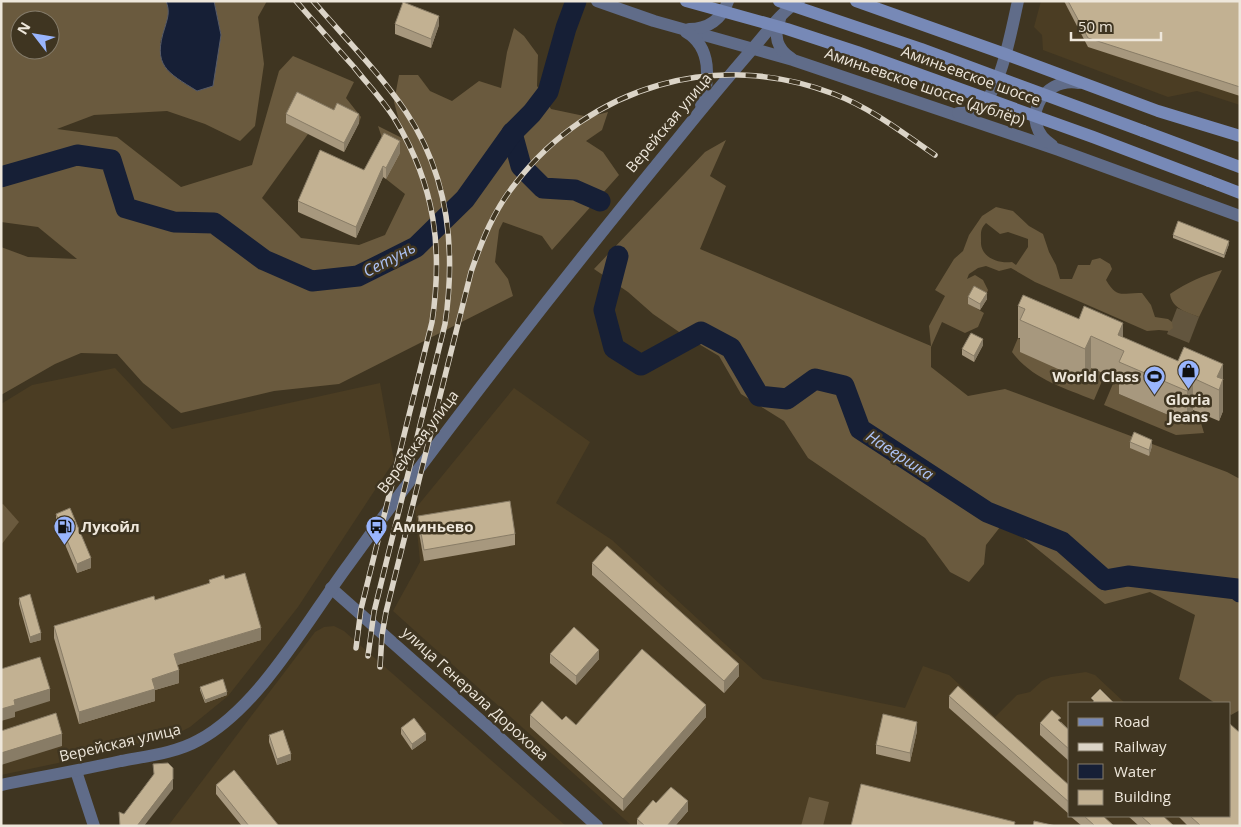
<svg xmlns="http://www.w3.org/2000/svg" width="1241" height="827" font-family="'Open Sans',sans-serif">
<rect width="100%" height="100%" fill="#3f3521"/>
<g fill="#4b3d23">
<path d="M1041,1H1240V105L1197,91L1168,97L1043,50L1042,35L1034,27Z"/>
<path d="M115,368L172,429L380,383L394,461L298,607L228,696L190,727L171,737L81,755L58,763L1,775V404L32,385Z"/>
<path d="M514,388L590,442L556,503L612,540L763,679L905,708L923,666L949,675L995,717L1017,695L1030,692L1042,681L1051,677L1086,672L1095,675L1125,703H1070V816H1230L1240,826H632L393,611L420,562L415,509Z"/>
<path d="M334,626L344,631L566,826H168L315,632L324,627Z"/>
</g>
<path fill="#62553e" d="M1177,308L1199,317L1189,343L1167,334Z"/>
<g fill="#6a5a3e" fill-rule="evenodd">
<path d="M1,1H166L170,11L160,43L221,35L214,1H267L258,17L264,64L255,126L240,141L205,124L167,111L94,115L57,129L117,137L181,187L252,165L279,71L293,56L354,82L346,98L361,117L359,123L337,112L286,122L308,134L262,198L301,238L359,245L385,235L405,194L386,179L399,153L384,144L378,126L404,139L394,102L399,75H418L430,91L452,101L479,81L501,88L507,52L514,28L524,36L538,55L537,86L551,109L589,117L608,112L602,130L586,141L603,152L619,175L552,250L542,236L503,222L499,230L495,262L508,279L513,296L339,384L274,391L181,413L143,383L117,354L81,353L55,364L1,395V247L28,257L77,259L38,227L1,222ZM20,20H50V50H20Z"/>
<path d="M726,140L710,176L726,186L700,249L931,346L929,326L945,296L935,290L954,259L963,251L969,235L982,216L996,207L1013,211L1029,226L1043,234L1049,252L1056,265L1060,279H1072L1078,265H1090L1092,260L1100,258L1110,264L1112,269L1106,280C1118,300 1122,292 1142,293L1151,305L1155,317L1168,319L1172,322L1173,328L1169,331L1159,330L1147,331L1035,282L1011,268L999,271L986,266L978,268L969,274L967,279L975,275L983,280L988,290L985,298L968,303L984,313L978,327L965,333L942,322L931,347V367L968,396L1005,389L1227,472L1240,479V710L1231,715L1230,714V703H1215L1179,679L1195,615L1150,592L1105,604L1004,522L986,545L984,564L969,582L950,572L925,538L808,458L784,421L741,394L719,356L682,334L653,314L628,292L594,269L705,152ZM986,223L1000,234L1008,232L1028,239V247L1016,265L1012,262C998,264 980,257 981,241C981,233 980,229 986,223Z"/>
<path d="M1222,270L1199,317C1187,312 1172,309 1170,294C1188,282 1202,276 1222,270Z"/>
<path d="M1018,338L1085,380L1091,368L1105,374L1094,400C1064,388 1032,379 1012,352Z"/>
<path d="M1115,379L1124,381L1119,394L1187,423H1201L1204,433L1176,435L1104,405Z"/>
<path d="M3,504L19,522L1,545V505Z"/>
<path d="M809,797L829,802L823,826H801Z"/>
</g>
<path fill="#161f36" stroke="#575b68" d="M166,1H214L221,35L213,86L197,91C167,72 152,66 165,27C168,17 170,11 166,1Z"/>
<g fill="none" stroke-linecap="round" stroke-linejoin="round">
<g stroke="#161f36" stroke-width="21">
<path d="M512,133L521,166L543,188L575,190L600,201"/>
<path d="M1,177L77,155L111,160L126,208L174,222L214,223L264,260L312,281L358,276L416,247L465,199L512,133L532,113L548,92L566,28L576,1"/>
<path d="M618,256L604,310L614,348L641,365L701,332L731,348L759,396L787,399L815,379L844,386L860,429L987,512L1062,542L1105,580L1128,576L1237,589L1240,592"/>
</g>
<path stroke="#606c89" stroke-width="12" d="M76,771L94,826"/>
<g stroke="#606c89" stroke-width="12">
<path d="M597,1L654,21L793,60L1059,150L1240,216"/>
<path d="M780,19C773,35 777,49 791,58"/>
<path d="M689,29C708,29 722,19 728,1"/>
<path d="M686,32C712,47 710,81 701,105"/>
<path d="M958,113C966,113 974,112 980,107C1001,91 1012,27 1018,1"/>
<path d="M1052,145C1018,124 1041,76 1079,83"/>
<path d="M331,588L489,728L597,826"/>
<path d="M1,785C41,777 81,770 121,761C147,756 176,753 199,740C260,707 308,619 349,564C454,418 566,275 680,136C704,106 729,76 754,47C768,31 781,12 799,1"/>
</g>
<g stroke="#7789b7" stroke-width="12">
<path d="M856,1L1005,54L1158,111L1240,136"/>
<path d="M1143,131L1240,167"/>
<path d="M1209,181L1240,193"/>
</g>
<defs>
<g id="rail">
<path d="M296,1C315,23 334,45 354,67C368,85 384,101 396,121C435,186 443,248 432,322L361,609L356,648"/>
<path d="M313,1C344,37 379,72 406,112C449,176 456,250 445,324L374,612L368,656"/>
<path d="M380,667L382,635L386,612L471,272C482,240 494,210 515,184C591,85 718,49 834,94C871,108 903,133 935,155"/>
</g>
</defs>
<use href="#rail" stroke="#dbd4c7" stroke-width="5.5"/>
<use href="#rail" stroke="#3f3521" stroke-width="4" stroke-dasharray="11" stroke-linecap="butt"/>
<g stroke="#7789b7" stroke-width="12">
<path d="M686,1L787,29L857,52L1093,137L1209,181"/>
<path d="M779,1L921,49L1143,131"/>
</g>
</g>
<g fill="#a7987e">
<path d="M1064,1H1240V96L1088,47Z"/>
<path d="M395,24L439,25L431,48L395,34Z"/>
<path d="M286,114L359,123L344,152L286,123Z"/>
<path d="M400,153L386,179L383,177L356,238L298,212V201Z"/>
<path d="M1173,235L1229,244L1224,258L1173,238Z"/>
<path d="M968,297L987,299L980,310L968,304Z"/>
<path d="M1018,306L1079,319L1178,361L1223,364V411L1219,421L1193,410L1187,423L1119,394V380L1091,368L1085,381L1020,352V338H1018Z"/>
<path d="M983,345L974,362L962,355V349Z"/>
<path d="M1130,442L1152,446L1149,456L1130,448Z"/>
<path d="M56,514L91,568L77,573L56,523Z"/>
<path d="M418,516L515,534V545L424,561L418,527Z"/>
<path d="M592,563L739,676L724,693L592,575Z"/>
<path d="M225,579L261,640L177,665L179,683L155,690V701L79,724L54,638V626L155,600L209,584V580Z"/>
<path d="M19,598L41,640L30,643L19,604Z"/>
<path d="M550,654L599,659L576,685L550,663Z"/>
<path d="M200,687L227,695L205,703L200,690Z"/>
<path d="M949,696L1070,786V815L949,708Z"/>
<path d="M530,715L562,720L576,725L706,717L623,811L530,727Z"/>
<path d="M1061,722L1070,731V762L1040,735V723Z"/>
<path d="M401,728L426,740L412,750L401,734Z"/>
<path d="M917,731L910,762L876,754V745Z"/>
<path d="M269,735L291,760L277,765L269,742Z"/>
<path d="M216,785L279,826H242L216,794Z"/>
<path d="M656,803L688,811L675,826H637V819Z"/>
<path d="M1070,816H1103L1114,826H1082Z"/>
<path d="M1128,816H1163L1174,826H1139Z"/>
<path d="M1178,816H1230L1240,826H1188Z"/>
</g>
<g fill="#887c66">
<path d="M439,16V25L431,48V39Z"/>
<path d="M359,114V123L344,152V143Z"/>
<path d="M400,141V153L386,179V168Z"/>
<path d="M383,166V177L356,238V227Z"/>
<path d="M1229,241V244L1224,258V255Z"/>
<path d="M987,293V299L980,310V304Z"/>
<path d="M1123,323V350L1118,335Z"/>
<path d="M1091,336V368L1085,381V349Z"/>
<path d="M983,339V345L974,362V356Z"/>
<path d="M1223,364V411L1219,421V390L1217,377Z"/>
<path d="M1193,378V410L1187,423V391Z"/>
<path d="M1152,440V446L1149,456V450Z"/>
<path d="M91,558V568L77,573V564Z"/>
<path d="M261,628V640L174,666V654Z"/>
<path d="M41,633V640L30,643V637Z"/>
<path d="M599,650V659L576,685V676Z"/>
<path d="M739,664V676L724,693V681Z"/>
<path d="M179,670V683L155,690V701L79,724V712L152,679Z"/>
<path d="M50,689V701L15,712V717L1,721V709L14,700Z"/>
<path d="M227,692V695L205,703V700Z"/>
<path d="M706,705V717L623,811V799Z"/>
<path d="M917,722V731L910,762V753Z"/>
<path d="M62,734V746L1,765V753Z"/>
<path d="M426,734V740L412,750V744Z"/>
<path d="M291,754V760L277,765V759Z"/>
<path d="M173,779V789L144,826H137Z"/>
<path d="M688,801V811L675,826H667Z"/>
</g>
<g fill="#c2b192" stroke="#887c66">
<path d="M1068,1H1240V87L1088,38Z"/>
<path d="M403,2L439,16L431,39L395,24Z"/>
<path d="M297,92L334,110L337,103L359,114L344,143L286,114Z"/>
<path d="M384,133L400,141L386,168L383,166L356,227L298,201L320,150L364,170Z"/>
<path d="M1178,221L1229,241L1224,255L1173,235Z"/>
<path d="M974,286L987,293L980,304L968,297Z"/>
<path d="M1023,295L1079,319L1084,306L1123,323L1118,335L1178,361L1184,347L1223,364L1217,377L1223,379L1219,390L1193,378L1187,391L1119,362L1124,351L1091,336L1085,349L1020,320L1025,309L1018,306Z"/>
<path d="M971,333L983,339L974,356L962,349Z"/>
<path d="M1134,432L1152,440L1149,450L1130,442Z"/>
<path d="M510,501L515,534L424,550L418,516Z"/>
<path d="M70,508L91,558L77,564L56,514Z"/>
<path d="M607,546L739,664L724,681L592,563Z"/>
<path d="M245,573L261,628L174,654L179,670L152,679L155,689L79,712L54,626L154,596L155,600L210,583L209,580L224,575L225,579Z"/>
<path d="M30,594L41,633L30,637L19,598Z"/>
<path d="M574,627L599,650L576,676L550,654Z"/>
<path d="M642,649L706,705L623,799L530,715L542,701L562,720L566,716L576,725Z"/>
<path d="M40,657L50,689L14,700L15,705L1,709V669Z"/>
<path d="M223,679L227,692L205,700L200,687Z"/>
<path d="M958,686L1070,786V803L949,696Z"/>
<path d="M1100,689L1114,703H1092L1094,701L1091,698Z"/>
<path d="M1052,710L1061,718L1058,720L1070,731V750L1040,723Z"/>
<path d="M56,713L62,734L1,753V731Z"/>
<path d="M883,714L917,722L910,753L876,745Z"/>
<path d="M414,718L426,734L412,744L401,728Z"/>
<path d="M1230,724L1240,733V826H1201L1190,816H1230Z"/>
<path d="M283,730L291,754L277,759L269,735Z"/>
<path d="M168,763L173,768V779L137,826H120L119,812L124,814L154,774L153,764Z"/>
<path d="M234,770L279,826H249L216,785Z"/>
<path d="M861,784L1015,822L1014,826H851Z"/>
<path d="M671,787L688,801L667,826H645L637,819L653,800L656,803Z"/>
<path d="M1084,816H1103L1114,826H1095Z"/>
<path d="M1141,816H1163L1174,826H1152Z"/>
<path d="M1034,821L1056,826H1033Z"/>
</g>
<defs>
<symbol id="shop-pin" viewBox="-11 -11 22 30"><path d="M0 17L-7.5 6A9.5 9.5 0 1 1 7.5 6Z" fill="#99b5fd" stroke="#3f3521"/><path d="M-5-2.5h2.3a2.7 3.5 0 0 1 5.4 0H5L5.5 6h-11ZM-1.5-2.5h3a1.5 2.3 0 0 0-3 0Z" fill="#111"/></symbol>
<symbol id="stadium-pin" viewBox="-11 -11 22 30"><path d="M0 17L-7.5 6A9.5 9.5 0 1 1 7.5 6Z" fill="#99b5fd" stroke="#3f3521"/><path d="M0-5a6.5 5 0 1 0 0 10a6.5 5 0 1 0 0-10ZM-3.5-1.8h7v3.6h-7Z" fill="#111"/></symbol>
<symbol id="fuel-pin" viewBox="-11 -11 22 30"><path d="M0 17L-7.5 6A9.5 9.5 0 1 1 7.5 6Z" fill="#99b5fd" stroke="#3f3521"/><path d="M-5.5-6h7V0h2V4h1.3V-2.5L3-4.5l.8-.8L6-3V5H2.5V1h-1V6h-7ZM-4.2-4.7v3.2H.2V-4.7Z" fill="#111"/></symbol>
<symbol id="bus-pin" viewBox="-11 -11 22 30"><path d="M0 17L-7.5 6A9.5 9.5 0 1 1 7.5 6Z" fill="#99b5fd" stroke="#3f3521"/><path d="M-5-6H5V4H4V6H2V4H-2V6H-4V4H-5ZM-3.5-4V0h7V-4ZM-3.5 1.2v1.5H-2V1.2ZM2 1.2v1.5H3.5V1.2Z" fill="#111"/></symbol>
</defs>
<g fill-rule="evenodd">
<use href="#shop-pin" x="1176" y="358" width="25" height="34"/>
<use href="#stadium-pin" x="1142" y="364" width="25" height="34"/>
<use href="#fuel-pin" x="52" y="514" width="25" height="34"/>
<use href="#bus-pin" x="364" y="514" width="25" height="34"/>
</g>
<g text-anchor="middle" stroke-width="5" stroke-linejoin="round" paint-order="stroke">
<g font-size="15" fill="#eee7db" stroke="#3f3521">
<text transform="translate(971 76) rotate(20)" y="5">Аминьевское шоссе</text>
<text transform="translate(925 87) rotate(19)" y="5">Аминьевское шоссе (дублёр)</text>
<text transform="translate(669 123) rotate(-50)" y="5">Верейская улица</text>
<text transform="translate(418 442) rotate(-53)" y="5">Верейская улица</text>
<text transform="translate(475 694) rotate(42)" y="5">улица Генерала Дорохова</text>
<text transform="translate(120 743) rotate(-13)" y="5">Верейская улица</text>
</g>
<g font-size="15" font-weight="bold" fill="#eee7db" stroke="#3f3521" text-anchor="start">
<text x="1139" y="382" text-anchor="end">World Class</text>
<text x="1188" y="405" text-anchor="middle">Gloria<tspan x="1188" dy="17">Jeans</tspan></text>
<text x="81" y="532">Лукойл</text>
<text x="393" y="532">Аминьево</text>
</g>
<g font-size="16" font-style="italic" fill="#adc3f6" stroke="#3f3521">
<text transform="translate(389 259) rotate(-28)" y="6">Сетунь</text>
<text transform="translate(900 455) rotate(33)" y="6">Навершка</text>
</g>
</g>
<rect width="1241" height="827" fill="none" stroke="#eee7db" stroke-width="5"/>
<rect x="1068" y="702" width="162" height="115" fill="#3f3521" stroke="#857c6b"/>
<rect x="1078" y="718" width="25" height="8" fill="#7789b7" stroke="#857c6b"/>
<text x="1114" y="727" font-size="15" fill="#eee7db">Road</text>
<rect x="1078" y="743" width="25" height="8" fill="#dbd4c7" stroke="#857c6b"/>
<text x="1114" y="752" font-size="15" fill="#eee7db">Railway</text>
<rect x="1078" y="764" width="25" height="15" fill="#161f36" stroke="#857c6b"/>
<text x="1114" y="777" font-size="15" fill="#eee7db">Water</text>
<rect x="1078" y="790" width="25" height="15" fill="#c2b192" stroke="#857c6b"/>
<text x="1114" y="802" font-size="15" fill="#eee7db">Building</text>
<g transform="translate(35 35) rotate(301)"><circle r="24" fill="#3f3521" stroke="#857c6b"/>
<path d="M0-4L9 19L0 12L-9 19Z" fill="#99b5fd"/>
<text y="-8" font-size="14" font-weight="bold" text-anchor="middle" fill="#eee7db">N</text>
</g>
<path d="M1071 32v8h90v-8" fill="none" stroke="#eee7db" stroke-width="2.5"/>
<text x="1078" y="32" font-size="15" fill="#eee7db" stroke="#3f3521" stroke-width="4" paint-order="stroke">50 m</text>
</svg>
